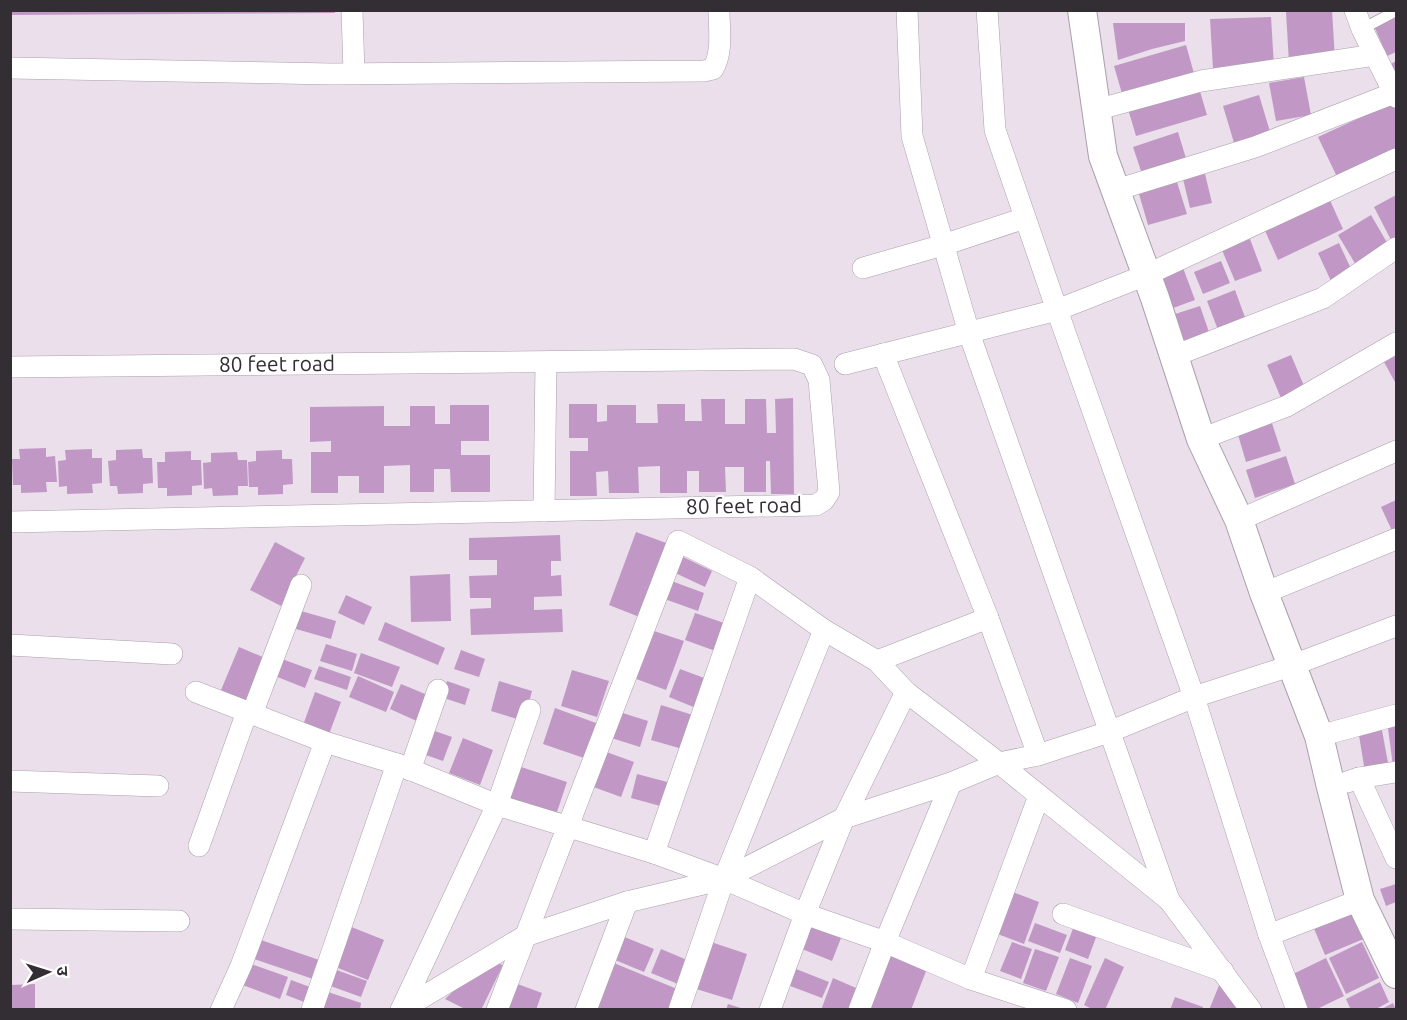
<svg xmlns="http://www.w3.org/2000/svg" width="1407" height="1020" font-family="Ubuntu,'Noto Sans Devanagari',sans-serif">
<rect width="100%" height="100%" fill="#eadfeb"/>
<g fill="#c198c5">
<path d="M10,10H334L335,13L10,15Z"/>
<path d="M1308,10H1332L1335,59L1289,63L1286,12Z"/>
<path d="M1271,17L1274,66L1213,69L1210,19Z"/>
<path d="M1396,17V52L1387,56L1374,26Z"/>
<path d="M1113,23H1185V41L1152,49L1118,60Z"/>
<path d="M1186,45L1195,77L1123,97L1114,66Z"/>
<path d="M1396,61V75L1391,64Z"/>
<path d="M1304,77L1311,115L1276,121L1269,83Z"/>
<path d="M1199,88L1207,115L1136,136L1128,109Z"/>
<path d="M1259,95L1271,135L1235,146L1223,106Z"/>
<path d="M1394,102L1396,106V152L1338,179L1318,137Z"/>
<path d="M1178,132L1188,165L1144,180L1133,147Z"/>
<path d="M1205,174L1212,203L1190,208L1183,179Z"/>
<path d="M1177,182L1187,214L1148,225L1139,194Z"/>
<path d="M1396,195V236L1391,240L1374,207Z"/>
<path d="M1328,196L1343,229L1278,260L1263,226Z"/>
<path d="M1371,215L1389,246L1356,265L1338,235Z"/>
<path d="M1250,239L1262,271L1235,281L1222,250Z"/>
<path d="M1339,243L1352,271L1331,281L1318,253Z"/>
<path d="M1221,261L1230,283L1203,294L1194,272Z"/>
<path d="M1182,265L1195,300L1165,311L1152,276Z"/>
<path d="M1235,290L1246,320L1218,330L1207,301Z"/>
<path d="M1200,306L1210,335L1182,345L1172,315Z"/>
<path d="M1291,355L1305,388L1281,398L1267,365Z"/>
<path d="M1396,355V384L1384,362Z"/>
<path d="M793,398L794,494H771L770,461H766V492H744V467H725L726,492H699V471H687V493H660V466L638,467L639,493H609L608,471L596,472L597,496H570V451H588V438H569V404H597V422L607,421V405H636V423H658L657,404H685V421H702L701,399H725V424H745V399H766L767,433H776L775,399Z"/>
<path d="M450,405H489V441H461V455H490V492H451L450,469H434V492H410V465L384,466V493H359V476H338V493H311V452H331V441L310,442V407L384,406V426H410V406H435V424H450Z"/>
<path d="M1270,417L1281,451L1246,462L1236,428Z"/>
<path d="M46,448V457L55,456L57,482H46L47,492L21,493V485H13L12,459H20L19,449Z"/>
<path d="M92,449V458H102V483L92,484L93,493L67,494V486L59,487L58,461L66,460L65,450Z"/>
<path d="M142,449L143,458H152L153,483L143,484V493L118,494L117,486H110L108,461L116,460V450Z"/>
<path d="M282,450V459H292L293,484L283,485V494L258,495V487H249L248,462L256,461V451Z"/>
<path d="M191,451V460H201L202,485L192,486V495L167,496V488H158L157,462H165V452Z"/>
<path d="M237,452L238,460H247L248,486H238V495L213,496L212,488L204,489L203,463L211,462V453Z"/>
<path d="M1286,456L1295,484L1255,498L1246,470Z"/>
<path d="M1396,500V534L1394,535L1381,507Z"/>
<path d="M636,532L669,544L642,618L609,605Z"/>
<path d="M560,535L561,561H551V576L561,575L562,596L534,597V610L562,609L563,632L471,635L470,609L491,608V598H470L469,576L497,575V560H469V538Z"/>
<path d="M275,542L305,558L281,606L250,590Z"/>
<path d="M677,554L712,571L705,587L669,570Z"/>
<path d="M450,574L451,621L411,622L410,576Z"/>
<path d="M666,579L704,593L698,611L659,597Z"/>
<path d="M346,595L372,607L364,625L338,613Z"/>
<path d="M294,609L336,621L331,639L289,627Z"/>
<path d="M695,613L730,625L721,653L685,640Z"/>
<path d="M385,622L445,648L438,665L378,640Z"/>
<path d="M648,629L684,641L666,690L631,677Z"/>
<path d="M326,644L357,654L352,671L320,661Z"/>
<path d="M239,647L265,658L247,701L221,690Z"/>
<path d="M461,650L485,659L479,677L454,669Z"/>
<path d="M361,653L400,667L392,687L354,673Z"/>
<path d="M282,659L312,670L305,688L275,676Z"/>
<path d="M319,666L351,677L347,690L314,679Z"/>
<path d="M680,669L707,679L696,708L669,697Z"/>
<path d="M572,670L609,681L597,717L561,706Z"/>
<path d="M358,676L394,692L386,712L349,697Z"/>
<path d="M447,681L470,689L465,705L441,697Z"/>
<path d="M499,681L532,691L524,721L491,711Z"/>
<path d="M401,684L430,696L419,722L390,709Z"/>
<path d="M315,692L341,702L328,737L302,728Z"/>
<path d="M661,705L696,716L686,750L651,740Z"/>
<path d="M555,708L596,723L584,758L543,744Z"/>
<path d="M613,710L648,721L640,747L605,736Z"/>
<path d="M1396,720V766H1393L1387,721Z"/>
<path d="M1381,725L1389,768L1365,772L1358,729Z"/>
<path d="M432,730L452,737L443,761L423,754Z"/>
<path d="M463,738L493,750L480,785L449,773Z"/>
<path d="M601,750L634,762L621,797L588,785Z"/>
<path d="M518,766L567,782L555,818L507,803Z"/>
<path d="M637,774L671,783L664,807L631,798Z"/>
<path d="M1396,884V902L1386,906L1380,889Z"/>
<path d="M1005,889L1039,902L1024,944L990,931Z"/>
<path d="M1355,909L1366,938L1325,955L1313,926Z"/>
<path d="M808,919L843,933L832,961L797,947Z"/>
<path d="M1035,923L1067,935L1060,953L1028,941Z"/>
<path d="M1075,923L1098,932L1088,959L1065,950Z"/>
<path d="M349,926L384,940L368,980L333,966Z"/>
<path d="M617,934L654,949L644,972L608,957Z"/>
<path d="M255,938L325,962L319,981L248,957Z"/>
<path d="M708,941L747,954L732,1000L693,988Z"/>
<path d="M1012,942L1032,949L1021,979L1000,971Z"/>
<path d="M1362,942L1379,978L1346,994L1329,958Z"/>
<path d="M661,949L692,962L683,986L651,973Z"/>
<path d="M1035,949L1059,957L1046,991L1023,983Z"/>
<path d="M890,951L928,966L911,1010H867Z"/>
<path d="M1070,958L1092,966L1078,1003L1056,994Z"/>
<path d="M1105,958L1124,967L1105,1010H1094L1084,1005Z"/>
<path d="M1326,958L1344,996L1315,1010H1302L1287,977Z"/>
<path d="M491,961L503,965L481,1010H467L445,999L466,979Z"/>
<path d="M609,961L682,991L674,1010H590Z"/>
<path d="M248,963L288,977L280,999L240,984Z"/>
<path d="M791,967L829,982L822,998L785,984Z"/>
<path d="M331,968L367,981L361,997L325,984Z"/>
<path d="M833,978L863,991L856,1010H821Z"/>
<path d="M1222,978L1241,1010H1209Z"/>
<path d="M291,980L318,990L312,1005L286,995Z"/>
<path d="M512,982L542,993L536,1010H501Z"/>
<path d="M1380,982L1389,1002L1374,1010H1351L1346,999Z"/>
<path d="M35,984V1010H10V985Z"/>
<path d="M325,991L361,1003L360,1010H318Z"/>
<path d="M1175,997L1203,1007L1202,1010H1170Z"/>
<path d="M1393,1003L1396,1010H1380Z"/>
<path d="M728,1004L744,1009V1010H726Z"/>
</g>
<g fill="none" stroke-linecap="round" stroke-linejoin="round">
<defs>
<path id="lane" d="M1362,29L1396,11"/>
<g id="street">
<path d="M352,10L354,73"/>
<path d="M907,10L912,136L969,333L1169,900"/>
<path d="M987,10L995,130L1057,310L1194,697L1269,935L1297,1010"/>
<path d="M1355,10L1362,29L1396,97"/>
<path d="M10,68L332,74L704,71L713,69C723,52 719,30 719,10"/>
<path d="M1096,110L1201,81L1375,55"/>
<path d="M1116,190L1255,147L1394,93"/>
<path d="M863,268L943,245L1025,218"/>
<path d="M883,354L988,618L1038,755"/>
<path d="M1174,356L1323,298L1396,248"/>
<path d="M845,364L1057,310L1146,275L1396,159"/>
<path id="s1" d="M10,367L794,359L812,365L819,380L829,492L824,500L816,505L10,522"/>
<path d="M1201,439L1287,406L1396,343"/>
<path d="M544,511L546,363"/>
<path d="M1239,520L1396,451"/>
<path d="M1264,593L1396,539"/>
<path d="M10,645L172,654"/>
<path d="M877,661L988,618"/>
<path d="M196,692L325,742L397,764L497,805L654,853L724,879L805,914L885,942L971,979L1066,1010"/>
<path d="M252,714L301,585"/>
<path d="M1319,736L1396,715"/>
<path d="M410,770L438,690"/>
<path d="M1359,778L1396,858"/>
<path d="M10,781L158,786"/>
<path d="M1347,782L1359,778L1396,772"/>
<path d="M199,846L247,712"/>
<path d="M654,853L750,577"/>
<path d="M1063,914L1223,971"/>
<path d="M10,919L179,921"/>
<path d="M1269,935L1360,900"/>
<path d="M971,979L1039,796"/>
<path d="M221,1010L241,966L325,742"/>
<path d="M312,1010L397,764"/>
<path d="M401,1010L525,936L627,902L724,879L844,818L951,783L999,763L1038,755L1109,732L1194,697L1293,665L1396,626"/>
<path d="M401,1010L497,805L530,710"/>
<path d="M497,1010L678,541L750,577L824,630L877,661L906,692L999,763L1169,900L1251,1010"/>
<path d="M586,1010L627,902"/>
<path d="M679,1010L724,879L824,630"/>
<path d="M770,1010L805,914L844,818L906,692"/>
<path d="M859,1010L885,942L951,783"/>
</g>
<path id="secondary" d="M1082,10L1103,156L1155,298L1201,439L1239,520L1264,593L1319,736L1331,787L1360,900L1396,974"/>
</defs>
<use href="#lane" stroke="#aaa0ab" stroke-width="12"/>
<use href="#street" stroke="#aaa0ab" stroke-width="22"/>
<use href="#secondary" stroke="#aaa0ab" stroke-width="30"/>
<use href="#lane" stroke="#fff" stroke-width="10"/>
<use href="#street" stroke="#fff" stroke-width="21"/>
<use href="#secondary" stroke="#fff" stroke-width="28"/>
</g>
<g text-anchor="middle" stroke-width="4.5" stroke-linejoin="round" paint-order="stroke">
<g font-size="21" fill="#332e33" stroke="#fff">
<text dy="7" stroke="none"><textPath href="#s1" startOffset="267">80 feet road</textPath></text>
<text transform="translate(744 506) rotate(-1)" y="7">80 feet road</text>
</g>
</g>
<rect width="1407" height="1020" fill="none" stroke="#332e33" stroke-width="24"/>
<g transform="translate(48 972) rotate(87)" stroke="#ffffff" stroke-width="4.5" paint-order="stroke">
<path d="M0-4.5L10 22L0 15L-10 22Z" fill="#332e33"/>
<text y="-9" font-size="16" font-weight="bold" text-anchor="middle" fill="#332e33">उ</text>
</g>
</svg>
